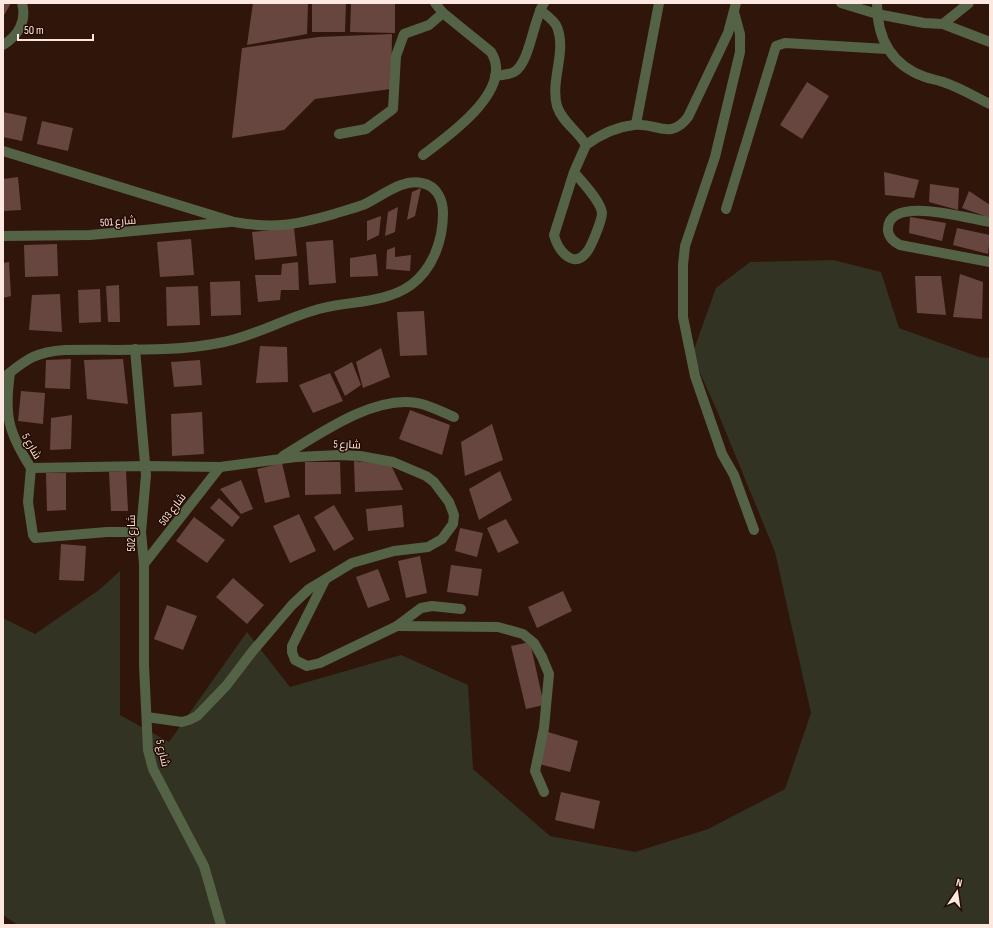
<svg xmlns="http://www.w3.org/2000/svg" width="993" height="928" font-family="'Sofia Sans Condensed',Cairo,sans-serif">
<rect width="100%" height="100%" fill="#30150b"/>
<path fill="#323322" d="M833,260L881,272L899,328L979,357L990,358V925H18L3,915V618L35,634L99,590L120,571V715L169,742L247,632L290,687L401,655L468,685L473,769L550,836L635,852L708,829L785,789L811,713L775,552L718,413L692,355L716,288L750,262Z"/>
<g fill="#674640">
<path d="M3,3H11L3,17Z"/>
<path d="M253,3H308L307,34L247,45Z"/>
<path d="M312,3H346L345,32H312Z"/>
<path d="M351,3H395V33L350,32Z"/>
<path d="M392,34L391,89L315,99L284,130L232,138L242,48L318,37Z"/>
<path d="M807,82L829,96L802,139L780,125Z"/>
<path d="M3,112L27,117L22,141L3,137Z"/>
<path d="M42,121L73,128L68,151L37,144Z"/>
<path d="M884,172L919,180L914,198L885,195Z"/>
<path d="M18,177L21,210L3,211V179Z"/>
<path d="M930,184L959,188L958,210L929,202Z"/>
<path d="M421,188L415,216L407,220L412,192Z"/>
<path d="M969,191L990,205V218L962,208Z"/>
<path d="M398,207L395,232L385,236L388,212Z"/>
<path d="M381,216L379,235L367,241V221Z"/>
<path d="M910,217L946,223L942,241L909,233Z"/>
<path d="M294,228L297,256L255,260L252,232Z"/>
<path d="M957,228L990,235L988,254L953,245Z"/>
<path d="M191,239L194,275L160,277L157,242Z"/>
<path d="M333,240L336,283L309,285L306,242Z"/>
<path d="M57,244L58,276L25,277L24,245Z"/>
<path d="M395,247V257L411,255L410,271L386,269L387,250Z"/>
<path d="M376,254L378,276L350,277V258Z"/>
<path d="M9,262L11,296L3,298V263Z"/>
<path d="M298,262L299,290H281L280,300L258,302L255,275H281L282,264Z"/>
<path d="M960,274L983,282L982,319L953,317Z"/>
<path d="M915,276H941L946,315L917,313Z"/>
<path d="M240,281L241,315L211,316L210,282Z"/>
<path d="M119,285L120,322H108L106,286Z"/>
<path d="M198,286L200,325L167,326L166,287Z"/>
<path d="M100,289L101,322L79,323L78,290Z"/>
<path d="M60,294L62,332L29,330L32,295Z"/>
<path d="M424,311L427,355L400,356L397,312Z"/>
<path d="M260,346L287,347L288,382L256,383Z"/>
<path d="M381,348L390,377L363,388L356,362Z"/>
<path d="M71,359L70,389L45,388L46,360Z"/>
<path d="M123,359L128,404L87,399L84,360Z"/>
<path d="M200,360L202,385L174,387L171,362Z"/>
<path d="M352,362L361,385L345,396L334,372Z"/>
<path d="M330,373L343,401L313,413L299,385Z"/>
<path d="M21,391L45,393L43,424L18,421Z"/>
<path d="M410,410L450,425L442,455L399,439Z"/>
<path d="M202,412L204,454L172,456L171,414Z"/>
<path d="M72,415L71,449L50,450L51,418Z"/>
<path d="M492,424L503,460L465,476L461,442Z"/>
<path d="M354,461L391,465L403,490L355,492Z"/>
<path d="M305,462H340L341,494L305,495Z"/>
<path d="M282,463L290,497L265,503L257,469Z"/>
<path d="M126,471L128,511H111L109,472Z"/>
<path d="M500,471L512,500L479,520L469,489Z"/>
<path d="M46,473H66V510L47,511Z"/>
<path d="M241,480L253,509L241,514L220,489Z"/>
<path d="M219,498L240,517L232,527L210,508Z"/>
<path d="M334,505L354,539L334,551L314,517Z"/>
<path d="M402,505L404,527L368,531L366,509Z"/>
<path d="M299,514L316,551L290,563L273,526Z"/>
<path d="M194,517L225,540L207,563L176,541Z"/>
<path d="M506,519L519,543L498,553L487,528Z"/>
<path d="M460,528L483,533L477,557L455,551Z"/>
<path d="M61,544L86,546L84,581L59,580Z"/>
<path d="M420,556L427,593L406,598L398,561Z"/>
<path d="M451,565L482,569L478,596L447,592Z"/>
<path d="M378,569L390,600L368,608L356,577Z"/>
<path d="M233,578L264,605L247,624L216,597Z"/>
<path d="M563,591L572,611L537,628L528,607Z"/>
<path d="M167,605L197,616L183,650L154,639Z"/>
<path d="M530,642L544,705L526,709L511,646Z"/>
<path d="M548,732L578,741L570,772L539,764Z"/>
<path d="M561,792L600,801L594,829L555,820Z"/>
</g>
<g fill="none" stroke-linecap="round" stroke-linejoin="round">
<g stroke="#546245" stroke-width="10">
<path d="M841,3L877,14L924,23L943,24L990,42"/>
<path d="M877,3C877,38 891,65 925,77C931,79 937,80 943,82C959,87 975,97 990,104"/>
<path d="M540,10C545,14 555,21 557,27C567,52 550,80 557,106C562,122 578,131 586,145L574,172L554,235C557,248 572,270 586,253C591,248 602,220 602,213C601,201 581,181 574,172"/>
<path d="M734,12L740,34V52L715,157L685,246L683,265V317L695,376L722,454L734,475L754,530"/>
<path d="M943,24L969,3"/>
<path d="M3,45C18,36 27,21 22,3"/>
<path d="M495,76C501,75 509,75 514,72C530,63 533,20 544,3"/>
<path d="M636,124L659,3"/>
<path d="M339,134L366,129L393,109L396,56L404,34L429,25L443,13L435,3"/>
<path d="M586,145C601,134 615,127 634,125C656,122 670,141 688,117L728,33L736,3"/>
<path d="M3,151L234,222C274,229 296,225 334,214C343,211 354,208 363,205C381,197 402,178 422,183C437,186 443,200 443,213C443,240 433,269 411,285C386,303 351,301 323,308C289,316 258,335 224,342C172,353 117,349 65,350C34,352 26,360 3,378"/>
<path d="M423,155C448,136 515,90 491,52L443,13"/>
<path d="M726,209L776,46L785,43L887,49"/>
<path d="M990,222C972,220 885,193 888,231C889,238 894,242 900,245L990,262"/>
<path d="M3,236L90,235L230,222"/>
<path d="M135,349L146,475L141,532L144,564V665L148,750L153,769L204,866L221,925"/>
<path d="M10,373C4,415 8,432 31,468"/>
<path d="M283,456C318,435 373,395 417,403C429,405 442,412 454,417"/>
<path d="M31,468L146,466L220,467L296,457L340,455L360,456L393,462L426,476L434,482L449,502L454,515L453,524L442,539L428,547L394,551L352,563L309,589L292,605L252,652L226,686L197,716L189,720L182,722L147,717"/>
<path d="M31,468L28,502L33,535L35,538L107,532H141"/>
<path d="M144,564L220,467"/>
<path d="M325,580L292,646V652L295,660L307,666L320,663L397,626L421,608L432,606L461,609"/>
<path d="M397,626L498,627L523,634L534,643L542,657L549,674L544,728L535,771L544,792"/>
</g>
</g>
<g text-anchor="middle" stroke-width="3" stroke-linejoin="round" paint-order="stroke">
<g font-size="11" fill="#fce8e1" stroke="#250c03">
<text transform="translate(118 221) rotate(-4)" y="4">شارع 501</text>
<text transform="translate(347 444) rotate(2)" y="4">شارع 5</text>
<text transform="translate(32 446) rotate(60)" y="4">شارع 5</text>
<text transform="translate(172 509) rotate(-53)" y="4">شارع 503</text>
<text transform="translate(131 533) rotate(-90)" y="4">شارع 502</text>
<text transform="translate(163 753) rotate(77)" y="4">شارع 5</text>
</g>
</g>
<rect width="993" height="928" fill="none" stroke="#fce8e1" stroke-width="8"/>
<g transform="translate(957 892) rotate(13)" stroke="#250c03" stroke-width="3" paint-order="stroke">
<path d="M0-3L7 15L0 10L-7 15Z" fill="#fce8e1"/>
<text y="-6" font-size="11" font-weight="bold" text-anchor="middle" fill="#fce8e1">N</text>
</g>
<path d="M18 34v6h75v-6" fill="none" stroke="#fce8e1" stroke-width="2"/>
<text x="24" y="34" font-size="12" fill="#fce8e1" stroke="#250c03" stroke-width="3" paint-order="stroke">50 m</text>
</svg>
